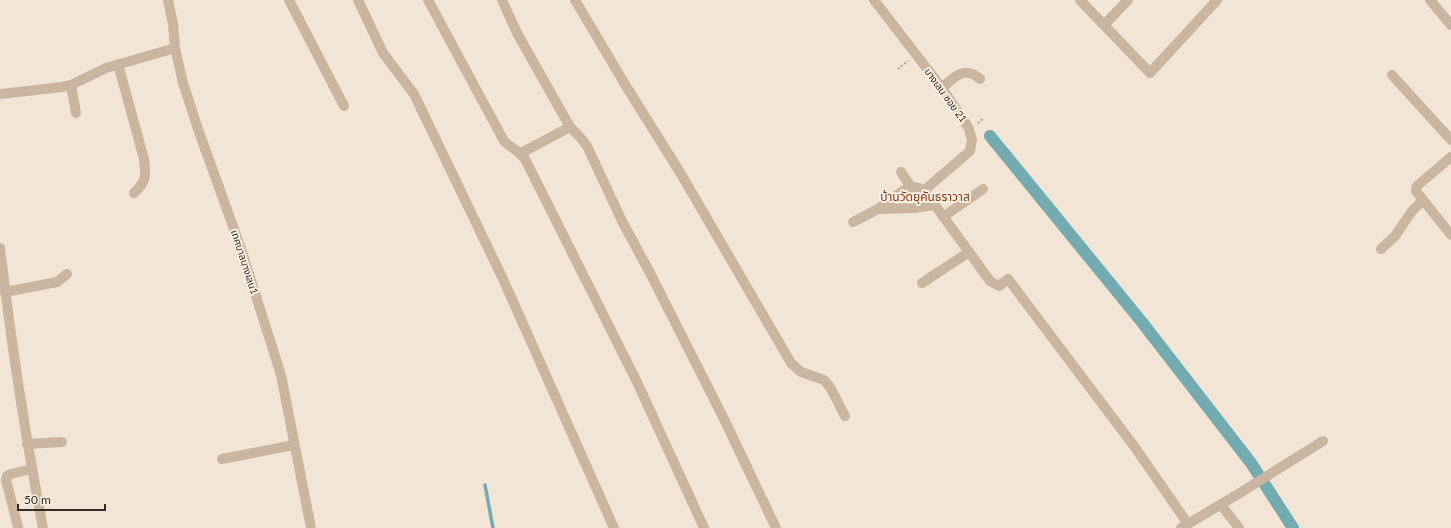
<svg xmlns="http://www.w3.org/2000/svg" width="1451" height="528" font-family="Lato,'Noto Sans Thai',sans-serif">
<rect width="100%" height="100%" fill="#f2e5d5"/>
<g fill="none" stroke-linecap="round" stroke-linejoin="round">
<path stroke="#72abb0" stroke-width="3.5" d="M485,485L493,528"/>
<path stroke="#72abb0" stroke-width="12" d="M990,136L1141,321L1251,463L1293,528"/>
<g stroke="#b69f8b" stroke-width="2" stroke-dasharray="2 2" stroke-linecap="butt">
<path d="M898,69L908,61"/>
<path d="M978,123L984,118"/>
</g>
<g stroke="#cab5a1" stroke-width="10">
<path d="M168,0L173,24L175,48L183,83L198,129L240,246L281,375L311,528"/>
<path d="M289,0L344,106"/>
<path d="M358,0L383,53L414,94L503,279L614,528"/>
<path d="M428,0L504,141C511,148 519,151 525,159L637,382L704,528"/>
<path d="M502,0L517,33L570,127"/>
<path d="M575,0L626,86L681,174L791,363L801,372L824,380L830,387L845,416"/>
<path d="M874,0L942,88L968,127L972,139L970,151L928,187L926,190L927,194L990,281L999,286L1008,279L1134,446L1188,524"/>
<path d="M1080,0L1150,73L1217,0"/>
<path d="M1430,0L1451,25"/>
<path d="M1104,25L1128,0"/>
<path d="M118,64L144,159C146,175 147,181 134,193"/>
<path d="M1392,75L1451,140"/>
<path d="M71,85L76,113"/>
<path d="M942,88C954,77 965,65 980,79"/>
<path d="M0,94L62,87L71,85L106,68L175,48"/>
<path d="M521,153L570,127L580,137L587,146L622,221L649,271L723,417L776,528"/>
<path d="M1451,157L1417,186L1416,191L1451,235"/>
<path d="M901,172L911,187"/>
<path d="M878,209L907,188L915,187L926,190"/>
<path d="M943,217L983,189"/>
<path d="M853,222L878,209L914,208L935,205"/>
<path d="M0,248C11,342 25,435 43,528"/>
<path d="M1381,249L1395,236L1412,211L1422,201"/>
<path d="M922,283L969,252"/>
<path d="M5,292L57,282L67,274"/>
<path d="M27,444L62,442"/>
<path d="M222,459L294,445"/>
<path d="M1221,505L1239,528"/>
<path d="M18,527L6,480L7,476L11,474L31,469"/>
<path d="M1181,528L1240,493L1323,441"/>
</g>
</g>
<g text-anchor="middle" stroke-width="4" stroke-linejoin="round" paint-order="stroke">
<g font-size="10" fill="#342a24" stroke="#faefe1">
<text transform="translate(946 95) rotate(54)" y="4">บางเลน ซอย 21</text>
<text transform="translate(245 262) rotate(72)" y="4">เทศบาลบางเลน1</text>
</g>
<g font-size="12" fill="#873719" stroke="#faefe1">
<text x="925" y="201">บ้านวัดยุคันธราวาส</text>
</g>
</g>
<path d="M18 504v6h87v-6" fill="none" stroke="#342a24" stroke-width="2"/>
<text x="24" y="504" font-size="12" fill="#342a24" stroke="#faefe1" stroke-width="3" paint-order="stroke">50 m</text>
</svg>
